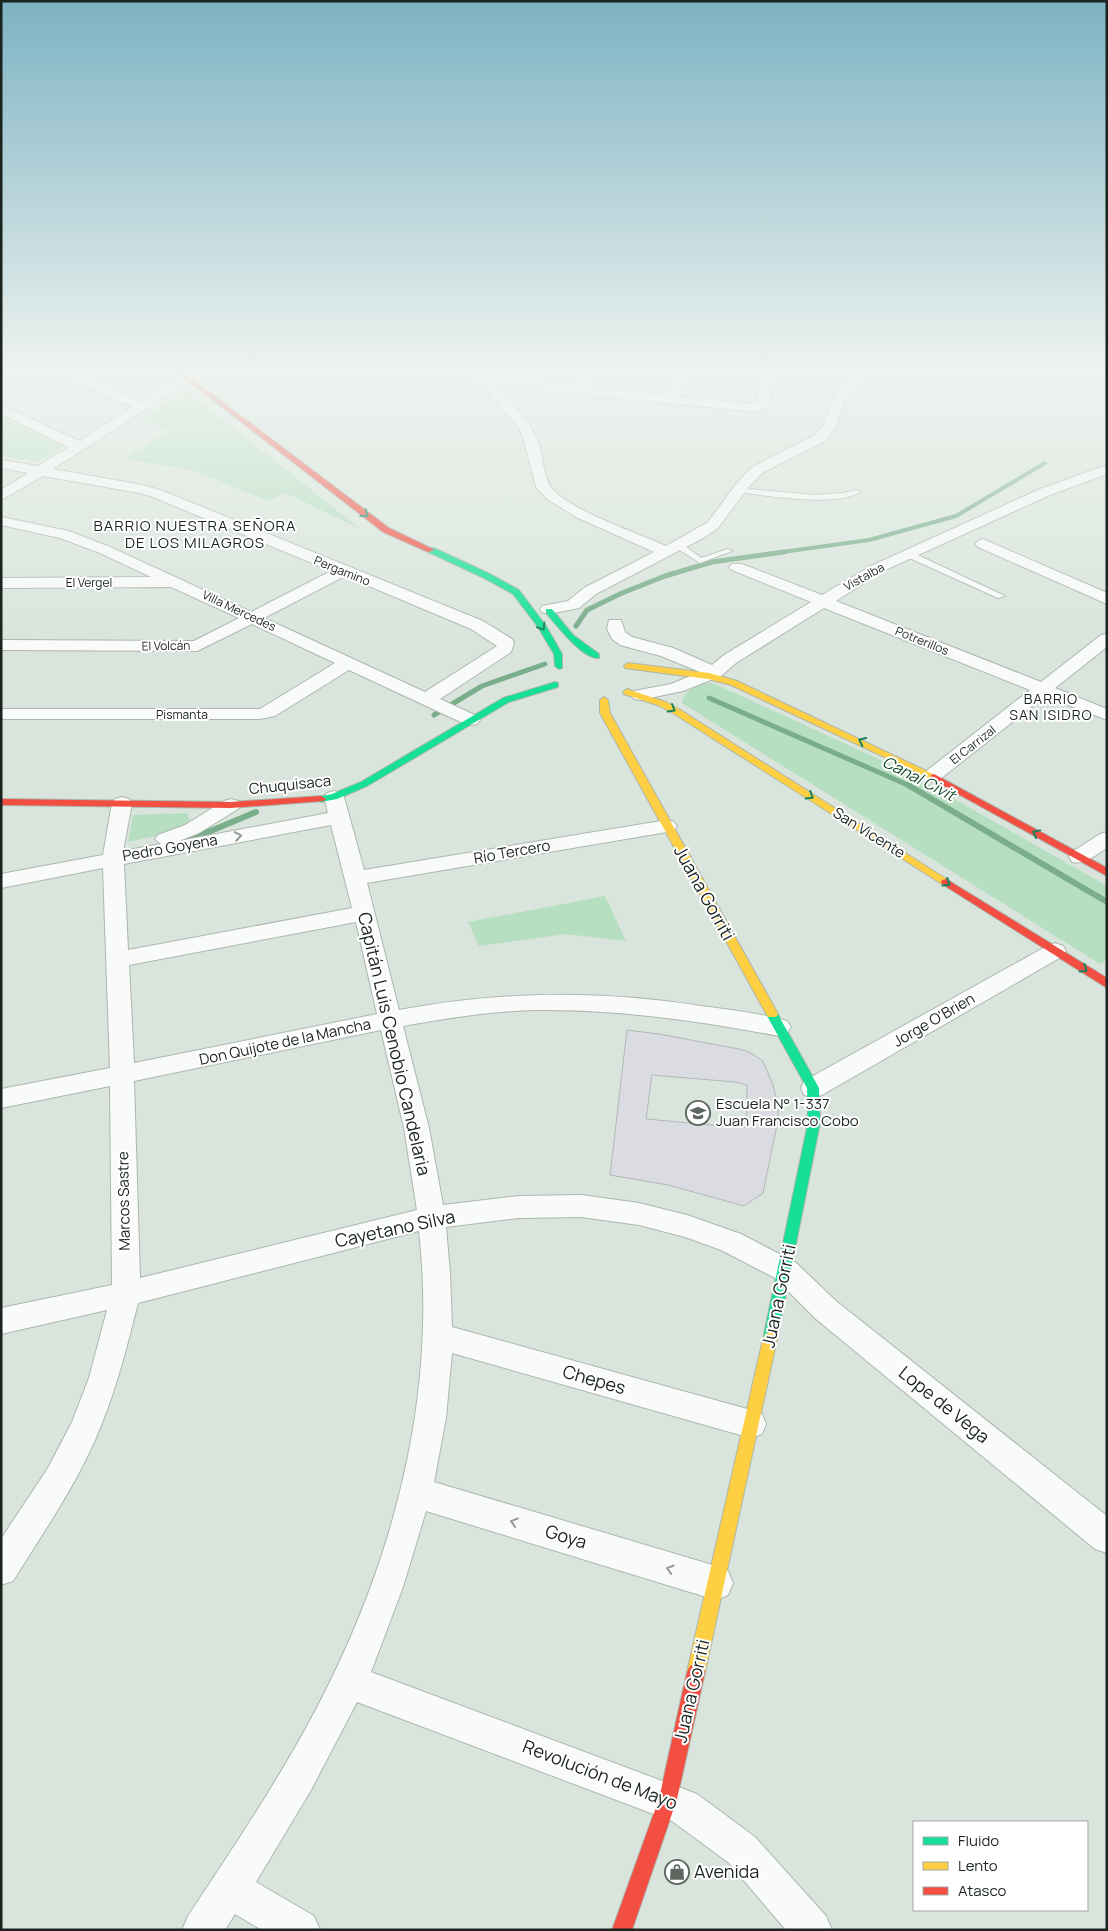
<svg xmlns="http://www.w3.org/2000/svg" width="1108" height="1931" font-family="Manrope,sans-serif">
<rect width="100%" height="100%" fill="#d9e5dc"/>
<g fill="#b6dec1">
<path d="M189,392L360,529L286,493L268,501L192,470L125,459L167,431L143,418L183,393Z"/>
<path d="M5,419L63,447L38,462L1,456V421Z"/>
<path d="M713,683L907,772L1107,886V960L1100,964L682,703C683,690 702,683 713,683Z"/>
<path d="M187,813L190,822L173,832L128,842L133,815Z"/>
<path d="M605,896L626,941L566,934L479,946L468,922Z"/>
</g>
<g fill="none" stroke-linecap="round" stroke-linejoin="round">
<path stroke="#7aae8b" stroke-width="4" d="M775,553L869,540L956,516L1045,463"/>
<g stroke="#7aae8b" stroke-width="5">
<path d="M576,626L587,610L622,593L665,576L712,562L784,552"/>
<path d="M709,698L910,786"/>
<path d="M434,715L482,686L545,664"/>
</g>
<g stroke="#7aae8b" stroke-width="6">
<path d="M908,785L1107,902"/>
<path d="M189,840L256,812"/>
</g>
</g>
<path fill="#dbdbe2" stroke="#b4b7b8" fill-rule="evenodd" d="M627,1030L659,1034L739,1049L749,1052L763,1061L773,1085L778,1106V1120L763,1193L744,1206L668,1185L610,1175ZM652,1075L735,1082L747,1085L746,1128L646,1119Z"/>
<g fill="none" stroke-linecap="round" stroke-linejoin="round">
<defs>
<g id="lane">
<path d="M736,488L814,495L843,493L856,490L860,492C837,507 767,496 739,492H736Z"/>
<path d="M675,543H681L701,558L728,549L732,551L700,563L675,547Z"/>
<path d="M905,552H911L1005,596L998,598L905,556Z"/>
</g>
<g id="street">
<path d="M51,369H67L141,402L184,375L188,374L194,378L53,469L142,485L163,491L483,621L512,639L514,643L511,652L440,699L477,716L480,720L477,724L471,725L465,724L349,670L275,716L260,719H1V709H260L335,663L252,624L197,651L1,650V640L194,641L239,618L171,587L1,588V578L151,577L100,553L60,538L1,525V517L69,531L110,547L251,612L331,571L153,497L140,493L43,476L1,500V490L28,473L1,468V460L38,466L69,447L1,414V405L79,441L133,407L53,372ZM345,576L471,629L497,646L425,692L264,618Z"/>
<path d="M405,369C443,367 483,372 521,377C539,380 556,385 574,386L582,369H594L586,387L668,395L674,369H686L680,397L754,404L757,403L762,369H774L769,405L767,408L756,412L554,392L523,385L496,382L495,385C509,400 527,417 536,436C543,450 542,474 551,487C566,509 640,534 666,546L708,522L737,483L752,467L815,435L823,426L836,392L855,379L865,369H877L863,385L846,397L836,426L825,441L762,473L747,489L718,528L705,537L596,594L579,608L548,614L542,612L540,609L542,606L568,601L584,588L654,552L576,517L547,499L536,487L523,437L519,429L485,388L483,385L484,380L411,373Z"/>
<path d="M1107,465V474L1050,495L881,572L836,601L1041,682L1101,635L1107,634V647L1055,688L1107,709V720L1045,696L939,780L932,782L925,780L922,776L925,772L1030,690L824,608L736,663L721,676L683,691L640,700L634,699L631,695L634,691L671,684L700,672L661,656L620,645L612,639L607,629L609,620H621L625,632L632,637L673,648L712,665L724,655L811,602L732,570L729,567L732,564H742L822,595L871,566L1040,489Z"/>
<path d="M983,539L1107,593V604L978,547L975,544L978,541Z"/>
<path d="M334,791L341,793L344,797L364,870L667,820L674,822L677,826L674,830L667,832L367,883L399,1010C502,991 598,990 701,1006C730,1010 760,1013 787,1021L791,1027L787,1033L779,1036C699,1021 618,1009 536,1010C492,1011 447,1018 403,1026L429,1128L443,1205L519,1196L581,1195L639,1203L687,1215L741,1234L795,1262L836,1301L1107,1516V1553L1095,1549L816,1319L775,1278L721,1250L685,1237L639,1225L581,1217L519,1218L446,1227L450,1273L452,1327L751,1410L762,1414L766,1424L762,1434L751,1438L452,1353L446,1418L434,1482L716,1566L728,1571L733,1583L728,1595L716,1600L426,1511L403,1587L371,1672L697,1794L755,1837L826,1916L832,1930H786L729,1863L672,1821L357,1702L311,1790L256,1882L314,1916L320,1930H262L235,1914L225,1930H182L188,1916C241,1836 296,1755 337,1667C401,1532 436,1380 419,1231L138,1303C127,1346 117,1387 100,1428C78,1483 44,1531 13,1581L1,1585V1539L48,1468L72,1422L89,1378L107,1310L1,1334V1308L112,1285L110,1086L1,1108V1089L110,1068L103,868L1,888V874L103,855L112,803L115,799L122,797L129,799L132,803L123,851L161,844L155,839L158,835L185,825L224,801L231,799L238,801L241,805L238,809L199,833L179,841L328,813L324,797L327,793ZM331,825L352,908L128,950L124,864ZM356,922L377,1014L134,1063L129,965ZM381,1030L404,1128L417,1210L140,1278L134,1081Z"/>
<path d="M1107,832V848C1095,855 1086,865 1072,862L1069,857L1072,852L1100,834Z"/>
<path d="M1055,943L1063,946L1066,951L1063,956L822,1095L813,1097L804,1095L801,1088L804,1081L1047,946Z"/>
</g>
<g id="fast">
<path d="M428,548H434L490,574L519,590L546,626L562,654V668L559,669L555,666L554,654L538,627L513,594L484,578L428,552Z"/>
<path d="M546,609H552L573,635L599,654V658C583,660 556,624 546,613Z"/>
<path d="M555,682L558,683V687L509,702L367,786L337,799L321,802L316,799L318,797L332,794L361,782L503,698Z"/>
<path d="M772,1010L776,1011L819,1088L820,1123L777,1339L775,1344L770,1346L765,1344L763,1339L808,1123L807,1088L766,1014L768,1011Z"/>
</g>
<g id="slow">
<path d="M628,663L709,673L737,681L939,777L937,779H931L731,685L708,679L625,668L624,666Z"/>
<path d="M627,689L666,702L682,711L951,882L946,885L942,884L676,715L660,706L624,694L623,692Z"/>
<path d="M604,697L608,700L610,713L778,1014L776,1017H768L600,713V700Z"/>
<path d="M770,1332L775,1334L777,1339L705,1672L702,1678L696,1681L690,1678L687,1672L763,1339L765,1334Z"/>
</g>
<g id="jam">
<path d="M169,369H176L187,375L389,528L435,550L428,552L383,532L183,377Z"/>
<path d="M934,774L1107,868V876L931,779V775Z"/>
<path d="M321,796L326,799L324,801L231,808L1,805V799L231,802Z"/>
<path d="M946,879L1107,978V988L942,884L941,882L942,880Z"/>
<path d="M696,1663L702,1666L705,1672L677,1799L632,1930H612L659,1799L687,1672L690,1666Z"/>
</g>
</defs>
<use href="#lane" stroke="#acb6ae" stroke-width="2"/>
<use href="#street" stroke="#acb6ae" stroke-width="2"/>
<use href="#fast" stroke="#acb6ae" stroke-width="2"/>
<use href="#slow" stroke="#acb6ae" stroke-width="2"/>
<use href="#jam" stroke="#acb6ae" stroke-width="2"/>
<use href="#lane" fill="#f9fbfa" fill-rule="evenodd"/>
<use href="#street" fill="#f9fbfa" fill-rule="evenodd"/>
<use href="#fast" fill="#16e098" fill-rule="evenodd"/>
<use href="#slow" fill="#ffcf43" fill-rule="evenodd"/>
<use href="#jam" fill="#f24e42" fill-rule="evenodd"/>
</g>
<defs><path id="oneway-chevron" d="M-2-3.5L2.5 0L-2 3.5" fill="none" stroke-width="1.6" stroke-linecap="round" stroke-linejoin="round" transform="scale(1.25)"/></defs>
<g stroke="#18825a">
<use href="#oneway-chevron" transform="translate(365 514) rotate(38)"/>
<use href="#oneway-chevron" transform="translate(542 627) rotate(58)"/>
<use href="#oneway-chevron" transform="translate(672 709) rotate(30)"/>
<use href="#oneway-chevron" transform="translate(862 741) rotate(-155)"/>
<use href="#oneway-chevron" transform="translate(810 796) rotate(32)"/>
<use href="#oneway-chevron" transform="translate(1036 833) rotate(-151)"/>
<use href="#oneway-chevron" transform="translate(947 883) rotate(32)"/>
<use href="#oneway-chevron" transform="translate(1084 969) rotate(32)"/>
</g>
<g stroke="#959a97">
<use href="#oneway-chevron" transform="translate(238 836) rotate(-10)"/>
<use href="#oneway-chevron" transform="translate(514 1522) rotate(-163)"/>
<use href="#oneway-chevron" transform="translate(670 1569) rotate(-163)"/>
</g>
<linearGradient id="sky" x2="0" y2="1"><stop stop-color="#7cb2c3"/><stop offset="0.58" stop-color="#eef3ef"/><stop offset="1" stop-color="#eef3ef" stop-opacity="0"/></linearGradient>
<rect width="1108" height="639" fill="url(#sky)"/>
<defs>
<symbol id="school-ring" viewBox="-11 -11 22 22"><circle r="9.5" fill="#fff" stroke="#5d6760" stroke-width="1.5"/><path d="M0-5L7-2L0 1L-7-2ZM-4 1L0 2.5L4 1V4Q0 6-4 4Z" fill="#5d6760"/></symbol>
<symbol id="shop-ring" viewBox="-11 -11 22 22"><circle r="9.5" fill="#fff" stroke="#5d6760" stroke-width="1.5"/><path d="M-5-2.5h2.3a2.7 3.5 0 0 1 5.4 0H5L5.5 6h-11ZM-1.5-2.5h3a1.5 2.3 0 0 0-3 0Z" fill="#5d6760"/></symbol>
</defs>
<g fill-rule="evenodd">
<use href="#school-ring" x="684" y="1099" width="28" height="28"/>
<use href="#shop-ring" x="663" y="1858" width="28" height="28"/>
</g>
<g text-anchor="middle" stroke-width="4" stroke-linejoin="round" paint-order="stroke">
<g font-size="12" fill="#1a231d" stroke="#fff">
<text transform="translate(342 571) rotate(22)" y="4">Pergamino</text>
<text transform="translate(864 577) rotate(-29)" y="4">Vistalba</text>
<text x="89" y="587">El Vergel</text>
<text transform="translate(239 611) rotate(25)" y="4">Villa Mercedes</text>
<text transform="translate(922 641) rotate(22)" y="4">Potrerillos</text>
<text transform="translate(166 646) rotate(-1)" y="4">El Volcán</text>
<text x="182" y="719">Pismanta</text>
<text transform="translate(973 745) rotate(-38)" y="4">El Carrizal</text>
</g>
<g font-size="14" letter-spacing="1" fill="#1a231d" stroke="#fff">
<text x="1051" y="704">BARRIO<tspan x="1051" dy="16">SAN ISIDRO</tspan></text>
</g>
<g font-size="15" letter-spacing="1" fill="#1a231d" stroke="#fff">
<text x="195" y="531">BARRIO NUESTRA SEÑORA<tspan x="195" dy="17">DE LOS MILAGROS</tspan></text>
</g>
<g font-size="15" fill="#1a231d" stroke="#fff">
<text transform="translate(290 785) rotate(-6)" y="5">Chuquisaca</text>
<text transform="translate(869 833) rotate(32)" y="5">San Vicente</text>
<text transform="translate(170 848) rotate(-10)" y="5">Pedro Goyena</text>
<text transform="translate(512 852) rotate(-10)" y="5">Río Tercero</text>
<text transform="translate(934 1020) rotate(-30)" y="5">Jorge O'Brien</text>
<text transform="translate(285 1042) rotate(-12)" y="5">Don Quijote de la Mancha</text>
<text transform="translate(124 1201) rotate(-91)" y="5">Marcos Sastre</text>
</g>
<g font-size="15" fill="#1a231d" stroke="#fff" text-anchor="start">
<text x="716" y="1109">Escuela N° 1-337<tspan x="716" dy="17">Juan Francisco Cobo</tspan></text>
</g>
<g font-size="16" font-style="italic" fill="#104626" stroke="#fff">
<text transform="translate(919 778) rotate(27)" y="6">Canal Civit</text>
</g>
<g font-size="18" fill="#1a231d" stroke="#fff">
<text transform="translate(704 893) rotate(61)" y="6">Juana Gorriti</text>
<text transform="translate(394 1044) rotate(77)" y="6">Capitán Luis Cenobio Candelaria</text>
<text transform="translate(395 1229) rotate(-12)" y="6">Cayetano Silva</text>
<text transform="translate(779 1296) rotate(-78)" y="6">Juana Gorriti</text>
<text transform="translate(594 1380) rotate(16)" y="6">Chepes</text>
<text transform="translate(944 1405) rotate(39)" y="6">Lope de Vega</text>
<text transform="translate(566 1537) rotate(17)" y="6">Goya</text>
<text transform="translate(692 1691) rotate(-77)" y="6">Juana Gorriti</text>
<text transform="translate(600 1775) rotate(21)" y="6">Revolución de Mayo</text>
</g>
<g font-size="18" fill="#1a231d" stroke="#fff" text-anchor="start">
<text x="694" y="1878">Avenida</text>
</g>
</g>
<rect width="1108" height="1931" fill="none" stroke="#1a231d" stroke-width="5"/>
<rect x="913" y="1821" width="175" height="90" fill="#ffffff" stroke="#a3a7a5"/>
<rect x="923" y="1837" width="25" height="8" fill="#16e098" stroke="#a3a7a5"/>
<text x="958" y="1846" font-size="15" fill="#1a231d">Fluido</text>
<rect x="923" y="1862" width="25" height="8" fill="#ffcf43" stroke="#a3a7a5"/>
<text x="958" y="1871" font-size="15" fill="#1a231d">Lento</text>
<rect x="923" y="1887" width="25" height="8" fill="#f24e42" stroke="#a3a7a5"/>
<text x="958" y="1896" font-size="15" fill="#1a231d">Atasco</text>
</svg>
